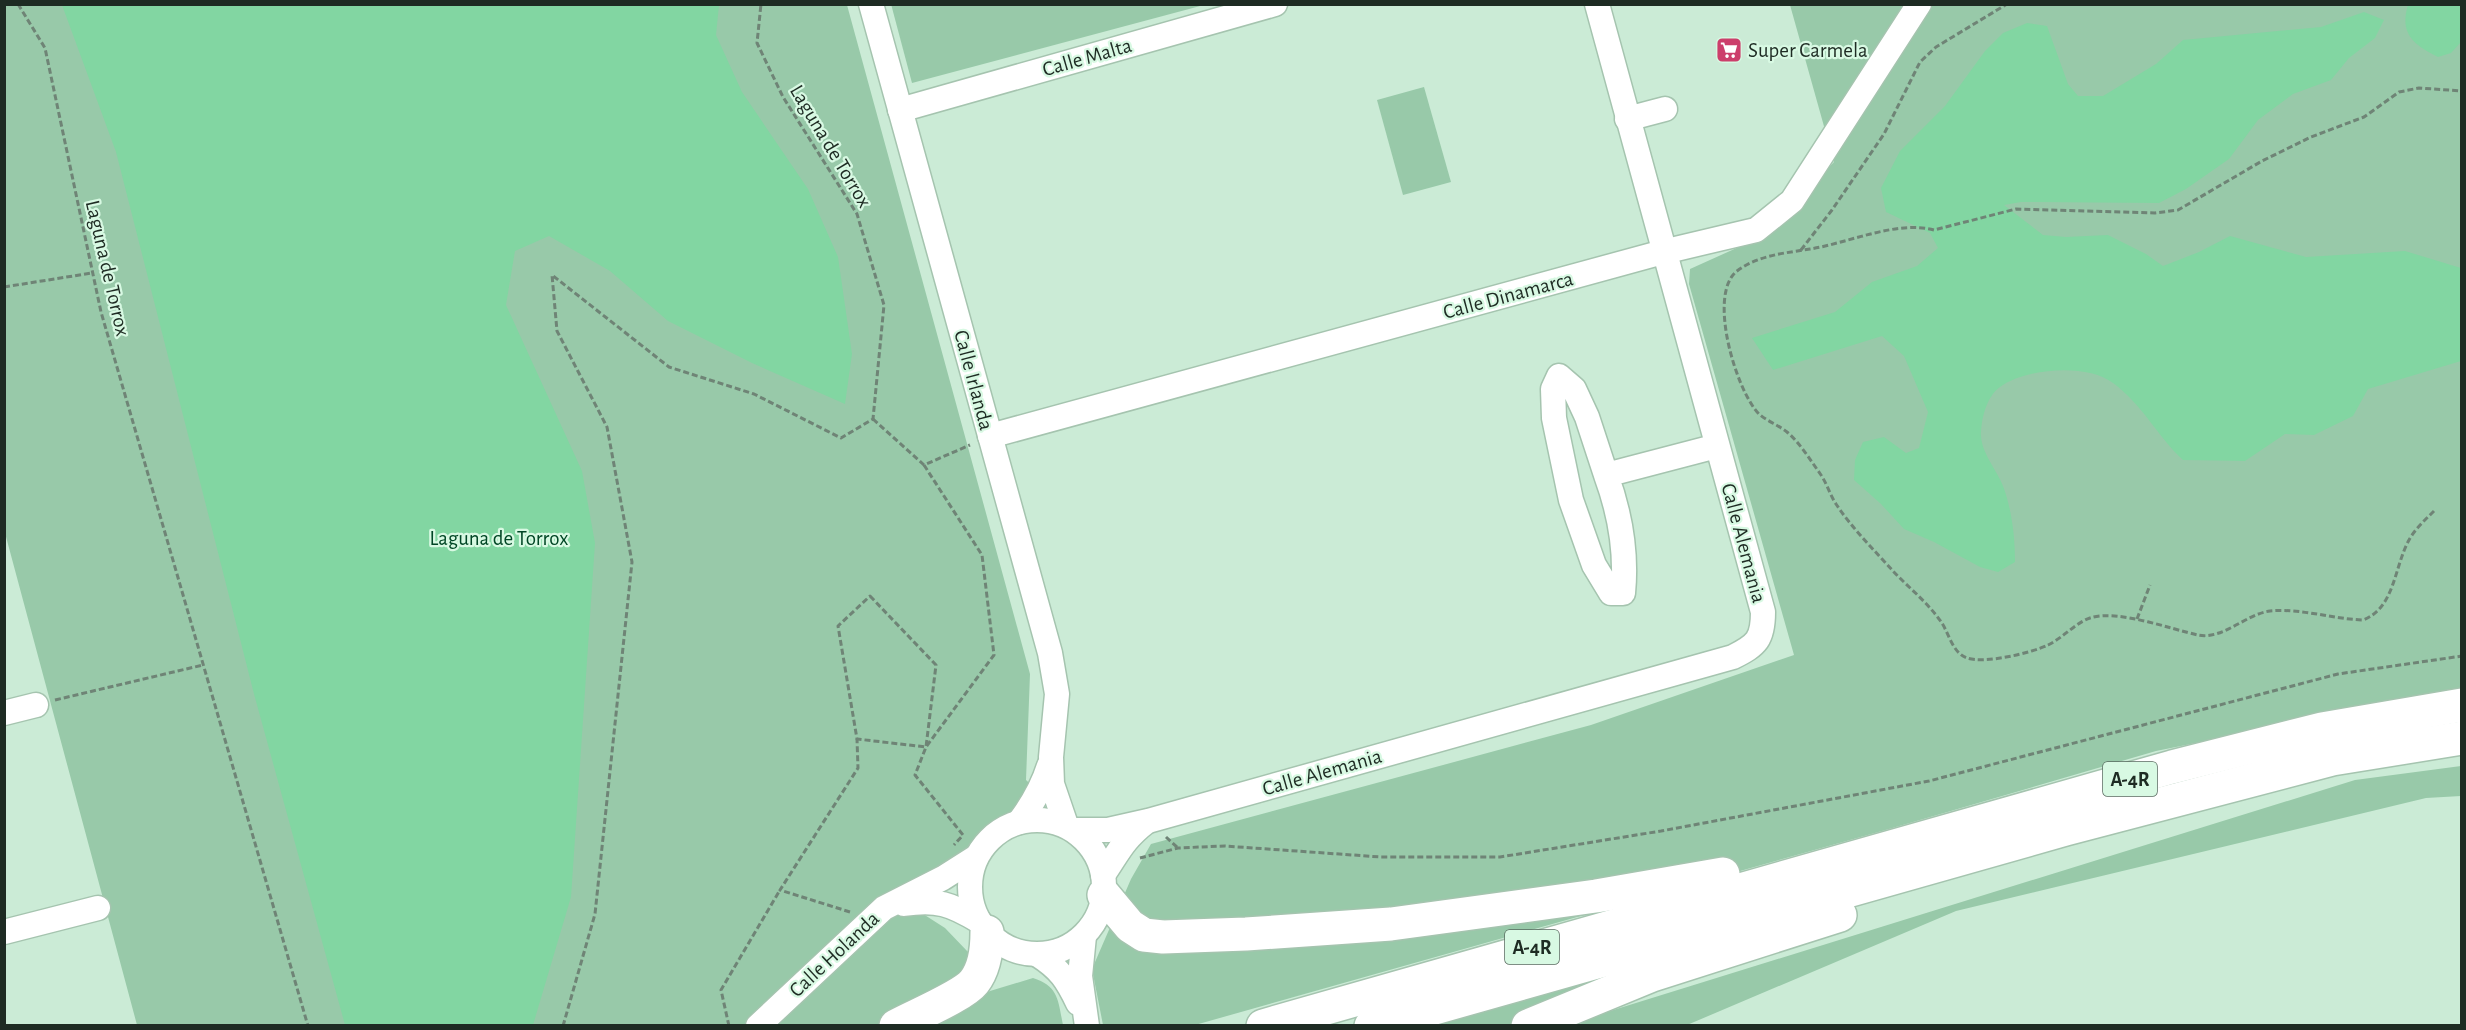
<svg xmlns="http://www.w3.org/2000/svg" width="2466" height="1030" font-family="'Alegreya Sans',sans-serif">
<rect width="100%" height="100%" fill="#cbebd6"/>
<g fill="#98c9a9">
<path d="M891,4H1204V5L912,83Z"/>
<path d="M4,5H847L1030,674L1026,780L1040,793L1023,815L993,840L966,858L920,912L945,928L968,952L966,975L881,1025H137L5,533Z"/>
<path d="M1790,5H2461V690L2156,751L1889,829L1195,1025H1103L1092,969L1131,879L1151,844L1591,725L1794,655L1689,284L1690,269L1761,237L1834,162Z"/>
<path d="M1424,87L1451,182L1403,195L1377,100Z"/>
<path d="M2461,766V796L2426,798L1956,911L1687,1025L1576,1026L1594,1016L2355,780Z"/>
<path d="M1641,967L1522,1025L1424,1026Z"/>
<path d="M1033,978C1059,986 1058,1001 1063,1025L920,1026L990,991Z"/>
</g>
<g fill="#82d6a2">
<path d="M62,5H719L716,35L742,92L808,189L838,257L852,354L845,404L752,363L668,321L610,271L549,236L515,251L506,305L582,471L595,543L571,897L533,1025H345L254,694L116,152Z"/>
<path d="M2408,5H2461V42L2451,53L2438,57C2414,45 2399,34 2408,5Z"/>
<path d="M2364,12L2384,20L2375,38L2349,58L2331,80L2293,94L2258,120L2229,159L2186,189L2159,203L2021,202L2004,205L2043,235L2066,237L2108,235L2146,254L2163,266L2199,252L2230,236L2306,257L2405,251L2461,268V361L2368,389L2353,416L2314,435L2285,434L2245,461L2183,460C2158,437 2142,404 2113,383C2087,363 2026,368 2000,387C1986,397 1981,420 1981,436C1982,454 1997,470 2003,486C2012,510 2015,537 2015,562L1998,572L1980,567L1934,542L1904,529L1881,504L1854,480L1855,460L1863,442L1884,437L1906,453L1919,448L1928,412L1904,356L1882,336L1773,370L1752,338L1835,312L1872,282L1917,266L1938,248L1930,233L1886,212L1881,188L1900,151L1945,106L1985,51L2003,33L2027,23L2047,26L2068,84L2078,96H2103L2156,64L2183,40L2321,27Z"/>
</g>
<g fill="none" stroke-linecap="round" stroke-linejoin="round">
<defs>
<g id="minor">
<path d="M871,4L1050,653L1057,694L1051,757L1052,784L1066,825"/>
<path d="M900,110L1275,4"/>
<path d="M1627,119L1665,109"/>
<path d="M990,436L1663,252L1756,230L1792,201L1919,4"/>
<path d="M1606,475L1587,417L1574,389L1559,376L1553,389L1554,418L1571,500L1594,565L1611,593H1623C1627,552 1620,513 1606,475L1717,446"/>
<path d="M4,713L36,705"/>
<circle cx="1037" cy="887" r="67"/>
<path d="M1019,822C1032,805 1042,788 1049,766"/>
<path d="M1075,830H1108L1148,821L1733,657C1757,645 1763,639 1763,612L1597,4"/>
<path d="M1103,875C1119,852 1122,841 1146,822"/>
<path d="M904,904C937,899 951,904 979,921"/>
<path d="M4,932L98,908"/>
<path d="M1084,936L1080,976L1087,1026"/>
<path d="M1038,955C1060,969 1067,980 1078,1003"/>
<path d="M758,1026L884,908L943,878L976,857"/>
</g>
<g id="highway">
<path d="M1104,895L1130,926L1144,935L1163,937L1246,934L1391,924L1596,896L1723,874"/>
<path d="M896,1026C914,1016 963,996 974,982C985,968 987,949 987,932"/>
<path d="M1263,1026L2172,767L2322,729L2462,705"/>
<path d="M1371,1026L2066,829L2332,759L2462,738"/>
<path d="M1528,1026L1652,975L1840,915"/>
</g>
</defs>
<use href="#minor" stroke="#a5c4af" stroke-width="27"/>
<use href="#highway" stroke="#a5c4af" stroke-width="36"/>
<g stroke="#6f8476" stroke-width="3" stroke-dasharray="6 3" stroke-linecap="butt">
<path d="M18,4L45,48L101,312L308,1026"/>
<path d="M1801,250L1832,210L1884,134L1920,62L1936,47L2007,4"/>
<path d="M4,287L92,273"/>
<path d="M873,419L924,465L970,445"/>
<path d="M924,465L982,555L994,655L926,747L915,775L963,835L954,845"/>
<path d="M2434,511C2425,520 2415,529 2409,540C2394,567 2395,608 2363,620C2332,619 2301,608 2270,611C2246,614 2223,640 2198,635C2170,629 2118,609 2090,618C2075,623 2063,638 2048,645C2031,653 1985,664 1967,658C1951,652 1949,631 1939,619C1926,601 1908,587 1893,571C1875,551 1851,527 1836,504C1830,495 1827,484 1821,475C1811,461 1800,443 1787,432C1778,425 1767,421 1759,414C1736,391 1707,294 1737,271C1758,255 1786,253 1810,249C1849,243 1896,220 1934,230L2016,209L2155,213L2178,210L2262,161L2311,137L2364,117L2399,92L2419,88L2462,91"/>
<path d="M870,596L936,665L926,747L857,739L838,626Z"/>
<path d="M2137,619L2150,585"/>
<path d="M55,700L203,665"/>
<path d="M1166,837L1178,848"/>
<path d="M1140,858L1178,848L1225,846L1381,857H1500L1661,831L1929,781L2338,674L2462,656"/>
<path d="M850,912L780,890L858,768L857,739"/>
<path d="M563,1026L595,914L632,562L607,427L557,331L552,275L669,367L754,394L841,438L873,419L884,305L857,214L783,97L757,43L761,4"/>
<path d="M729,1026L721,990L780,890"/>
</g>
<use href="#minor" stroke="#fff" stroke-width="24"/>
<use href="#highway" stroke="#fff" stroke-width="33"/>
</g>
<defs>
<symbol id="supermarket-square" viewBox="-11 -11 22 22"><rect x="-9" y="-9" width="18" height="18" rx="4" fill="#cc3e6b" stroke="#d8f9e3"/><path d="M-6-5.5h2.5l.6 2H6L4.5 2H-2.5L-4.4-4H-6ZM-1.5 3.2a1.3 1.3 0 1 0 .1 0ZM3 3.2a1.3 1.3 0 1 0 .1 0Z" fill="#fff"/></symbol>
</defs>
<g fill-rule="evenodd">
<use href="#supermarket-square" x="1714" y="35" width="30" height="30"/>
</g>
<g text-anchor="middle" stroke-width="4.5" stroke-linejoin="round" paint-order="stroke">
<g fill="#d8f9e3" stroke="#56695d" stroke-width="1.5">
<rect x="2103" y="762" width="54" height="34" rx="4.5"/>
<rect x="1505" y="930" width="54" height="34" rx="4.5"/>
</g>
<g font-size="20" font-weight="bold" fill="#1e2b23">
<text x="2130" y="786">A-4R</text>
<text x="1532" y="954">A-4R</text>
</g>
<g font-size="21" fill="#1e2b23" stroke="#d8f9e3" text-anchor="start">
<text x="1748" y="57">Super Carmela</text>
</g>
<g font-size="21" fill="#1e2b23" stroke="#d8f9e3">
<text transform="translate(1087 57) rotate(-16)" y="7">Calle Malta</text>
<text transform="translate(831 146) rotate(59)" y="7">Laguna de Torrox</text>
<text transform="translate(108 268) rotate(77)" y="7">Laguna de Torrox</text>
<text transform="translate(1508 295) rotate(-15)" y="7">Calle Dinamarca</text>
<text transform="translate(974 380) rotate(75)" y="7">Calle Irlanda</text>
<text transform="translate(1744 543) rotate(75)" y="7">Calle Alemania</text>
<text transform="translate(1322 772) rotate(-16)" y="7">Calle Alemania</text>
<text transform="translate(834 954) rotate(-43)" y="7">Calle Holanda</text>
</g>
<g font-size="21" fill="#004625" stroke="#d8f9e3">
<text x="499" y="545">Laguna de Torrox</text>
</g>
</g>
<rect width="2466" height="1030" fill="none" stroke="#1e2b23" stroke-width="12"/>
</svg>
